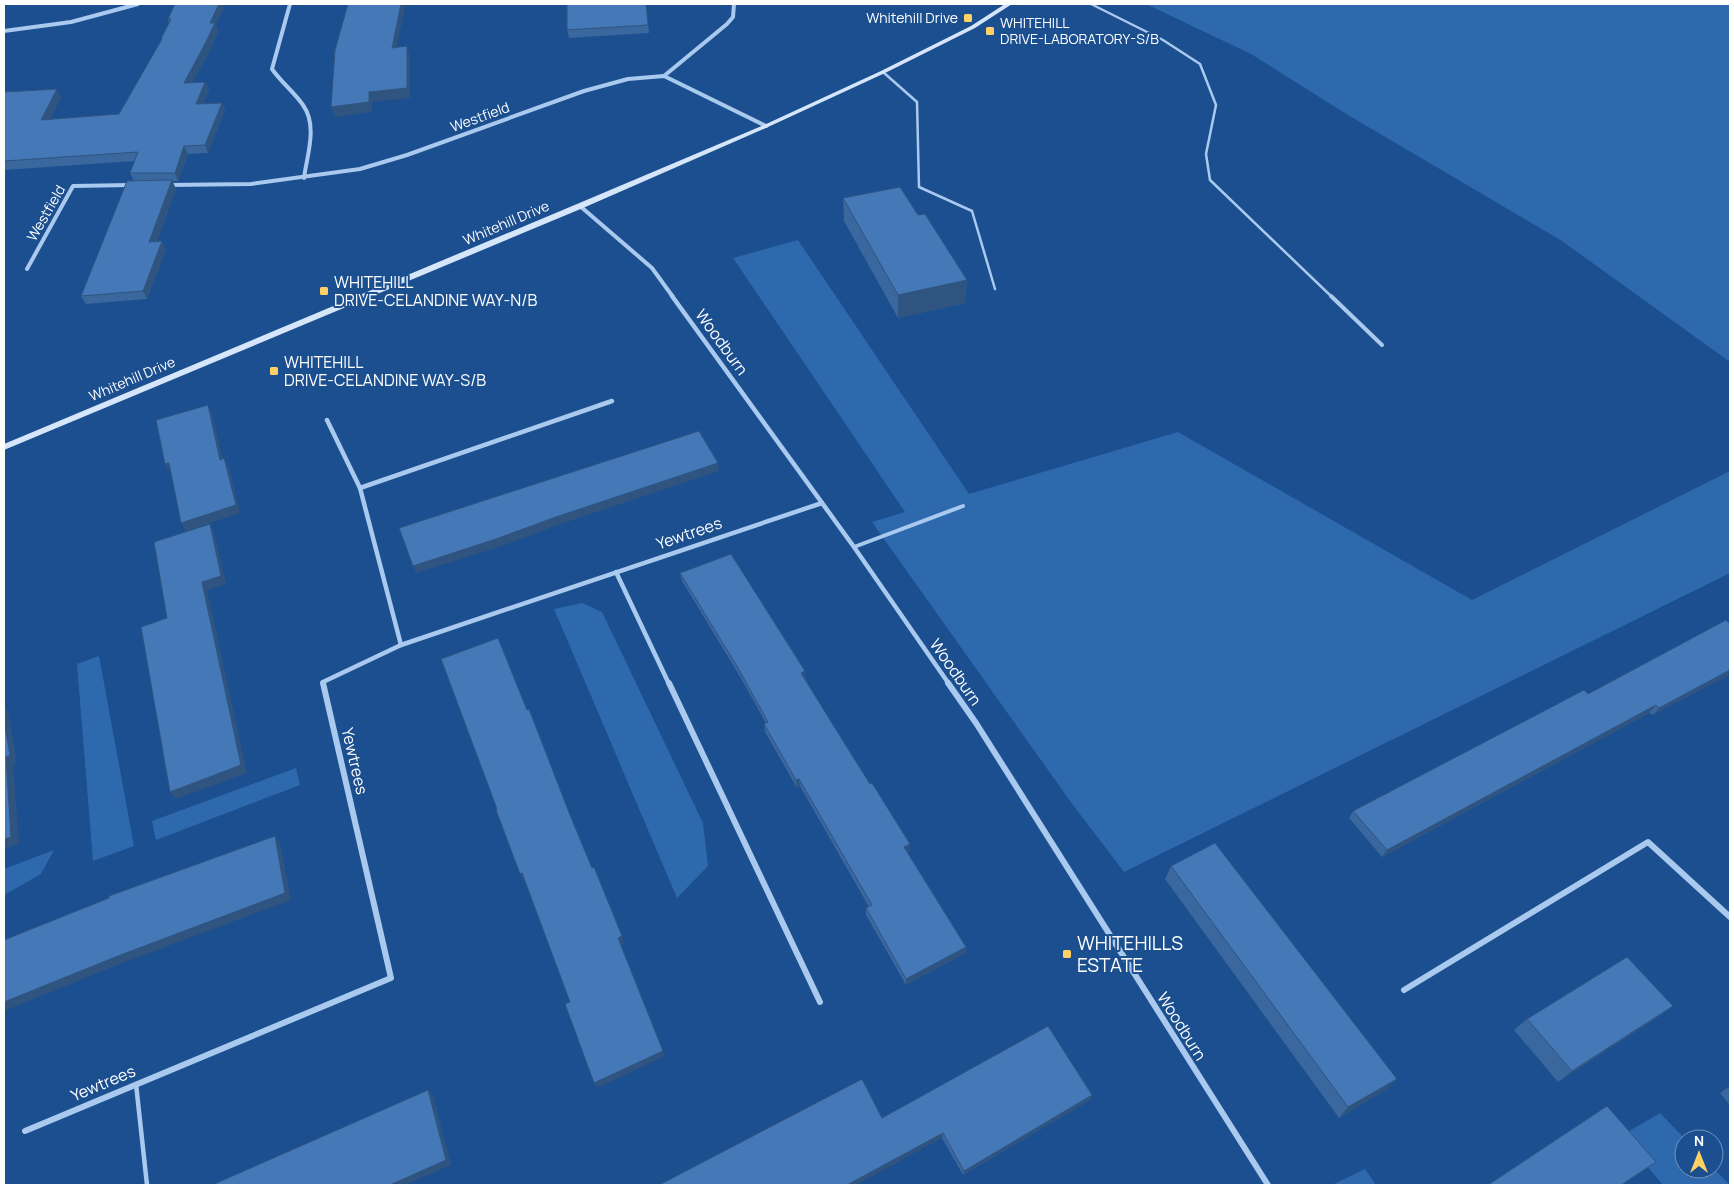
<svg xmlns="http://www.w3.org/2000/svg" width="1734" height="1189" font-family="Manrope,sans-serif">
<rect width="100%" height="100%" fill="#1b4f8f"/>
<g fill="#2e69ad">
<path d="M1146,4H1730V362L1562,241L1348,115L1251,54Z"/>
<path d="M798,240L969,494L1178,432L1472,600L1730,471V573L1124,872L1070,801L872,522L905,512L733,258Z"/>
<path d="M582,603L602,612L703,823L708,866L677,898L554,609Z"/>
<path d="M99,656L134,846L93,861L77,664Z"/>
<path d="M296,768L300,785L156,840L152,821Z"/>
<path d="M54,850L41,874L4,895V869Z"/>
<path d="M1660,1113L1685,1139L1684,1169H1714L1730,1185H1663L1621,1136Z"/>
<path d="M1365,1169L1376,1185H1332Z"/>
</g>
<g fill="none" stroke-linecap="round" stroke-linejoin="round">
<g stroke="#a9c9ee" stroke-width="2.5">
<path d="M1091,4L1163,40L1200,64L1216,105L1206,154L1210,180L1332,297"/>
<path d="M883,72L917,102L919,187L972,211L995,289"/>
</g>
<g stroke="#a9c9ee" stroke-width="4">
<path d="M1331,296L1382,345"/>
<path d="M854,547L963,506"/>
</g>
<path stroke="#a9c9ee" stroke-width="4.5" d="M136,1084L147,1185"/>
<g stroke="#a9c9ee" stroke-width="4">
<path d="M290,4L272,69C281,82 294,92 303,105C318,126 307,155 304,178"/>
<path d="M4,31L71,22L138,4"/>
<path d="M664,76L727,24L733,17L734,4"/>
<path d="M169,185L251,184L360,169L407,155L584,91L628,79L664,76L766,126"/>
<path d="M580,206L652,268L673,297"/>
<path d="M27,269L73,186L130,185"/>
</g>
<g stroke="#a9c9ee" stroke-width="4.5">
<path d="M672,296L854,547L949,684"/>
<path d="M327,420L360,488L401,645"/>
<path d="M360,488L612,401"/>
<path d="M616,572L669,684"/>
<path d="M323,684V682L401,645L822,503"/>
</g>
<g stroke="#a9c9ee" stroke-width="6">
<path d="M669,683L820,1002"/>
<path d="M948,683L976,723L1268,1185"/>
<path d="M1404,990L1648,842L1730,917"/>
<path d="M25,1131L391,978L323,683"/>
</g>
<path fill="#d6e6fa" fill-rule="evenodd" d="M1005,4H1012L975,28L885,73L768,127L583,208L4,450V444L577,204L764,125L881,71L971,26Z"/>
</g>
<g fill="#3a679d">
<path d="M175,4L216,25L218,31L210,50L192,83L205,82L209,90L203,103H222L225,110L208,153L188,154L178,181H172L176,189L157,241L166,249L147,299L86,304L81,296L134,181L130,173L135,161L4,170V92L61,97L50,119L119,114L161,41V39L169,23L168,19Z"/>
<path d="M646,4L649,33L569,38L567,30Z"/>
<path d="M843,198L918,215L967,280L965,303L898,318L844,221Z"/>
<path d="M680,573L806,678L805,679L909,851L907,852L966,947L965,953L906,985L866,915V908L869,907L800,786L797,788L765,732L764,724L766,723L739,675L682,581Z"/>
<path d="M1730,674L1653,715L1649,713L1382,857L1349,818L1353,811L1588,694Z"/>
<path d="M1171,866L1387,1089L1339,1118L1165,879Z"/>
<path d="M1673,1006L1658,1017L1558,1082L1514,1030L1527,1019Z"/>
<path d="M1730,1086V1105L1720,1093Z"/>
<path d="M1092,1095L1090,1100L963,1175L942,1138L882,1118Z"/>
</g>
<g fill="#305480">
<path d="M219,4H226L216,25L218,31L210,50L188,91L184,83L210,23Z"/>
<path d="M401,4H406L394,57L392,48Z"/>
<path d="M407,46L410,56V98L372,102V112L335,117L331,107L369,92Z"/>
<path d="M205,82L209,90L200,112L196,104Z"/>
<path d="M57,89L61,97L46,128L41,120Z"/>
<path d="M222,103L225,110L208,153L205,145Z"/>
<path d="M184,146L188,154L178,181L175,173Z"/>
<path d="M172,180L176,189L154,250L149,242Z"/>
<path d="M162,241L166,249L147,299L143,291Z"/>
<path d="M967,280L965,303L898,318V295Z"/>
<path d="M208,405L212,414L225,468L220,460Z"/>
<path d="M224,458L229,467L240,513L186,531L181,523Z"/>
<path d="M169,463L174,471L170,472L165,464Z"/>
<path d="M718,463L719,471L558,525L499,547L416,573L413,566L556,517Z"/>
<path d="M210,524L214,532L226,584L207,590L247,773L176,799L170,792Z"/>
<path d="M1730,670V674L1653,715L1659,708Z"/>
<path d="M805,671L806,678L802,680L801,673Z"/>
<path d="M4,703V707L8,711L17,763L13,764L19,844L4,849Z"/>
<path d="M1656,705L1649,713L1382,857L1387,850Z"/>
<path d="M799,779L800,786L797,788L796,780Z"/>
<path d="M275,836L280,843L291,900L125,962L4,1011V1002Z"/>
<path d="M910,844L909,851L903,853L904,847Z"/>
<path d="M522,873L525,879L523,880L520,874Z"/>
<path d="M622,936L624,943L620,945L618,938Z"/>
<path d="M966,947L965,953L906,985V979Z"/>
<path d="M1673,1006L1658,1017L1558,1082L1572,1071Z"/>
<path d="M663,1051L665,1056L597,1088L594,1083Z"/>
<path d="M1397,1079L1387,1089L1339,1118L1348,1107Z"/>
<path d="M428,1090L433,1095L451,1165L405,1185H390Z"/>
<path d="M1092,1095L1090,1100L963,1175L964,1171Z"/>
<path d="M943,1133L942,1138L856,1185H847Z"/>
</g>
<g fill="#4478b7" stroke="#305480">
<path d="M175,4H219L210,23H215L206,42L184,83L205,82L196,104L222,103L205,145L184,146L175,173H130L138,152L4,161V92L57,89L41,120L119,114L162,39H161L171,19H168Z"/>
<path d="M348,4H401L392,48L407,46V88L369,92V102L331,107L335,50Z"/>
<path d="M567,4H646L648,25L567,30Z"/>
<path d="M172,180L149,242L162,241L143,291L81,296L127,181Z"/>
<path d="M900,187L918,215L925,214L967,280L898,295L843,198Z"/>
<path d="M208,405L220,460L224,458L236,505L181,523L169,463L165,464L156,420Z"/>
<path d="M699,431L718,463L556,517L496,539L413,566L399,528Z"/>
<path d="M210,524L221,576L202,582L241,765L170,792L141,627L167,618L154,542Z"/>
<path d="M731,554L805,671L801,673L835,728L870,784L872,783L910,844L904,847L966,947L906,979L866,908L872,905L799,779L796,780L764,724L768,722L738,668L680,573Z"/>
<path d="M1726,620L1730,624V670L1659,708L1656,705L1387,850L1353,811L1584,690L1588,694Z"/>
<path d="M498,638L527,710L529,709L570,815L592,868L594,867L622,936L618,938L663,1051L594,1083L565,1004L570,1002L522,873L520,874L496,810L497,809L441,659Z"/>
<path d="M4,721L10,755L6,757L11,837L4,839Z"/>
<path d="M275,836L285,893L118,956L4,1002V940L109,898V896Z"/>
<path d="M1215,843L1397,1079L1348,1107L1171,866Z"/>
<path d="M1627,957L1673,1006L1572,1071L1527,1019Z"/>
<path d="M1048,1026L1092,1095L964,1171L943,1133L847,1185H659L862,1079L882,1118Z"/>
<path d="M428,1090L446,1160L390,1185H212Z"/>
<path d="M1607,1106L1656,1162L1621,1185H1488Z"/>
</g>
<g fill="#ffd166" stroke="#1b4f8f" stroke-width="2">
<rect x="963" y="13" width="10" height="10" rx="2.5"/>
<rect x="985" y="26" width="10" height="10" rx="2.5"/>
<rect x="319" y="286" width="10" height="10" rx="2.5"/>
<rect x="269" y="366" width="10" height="10" rx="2.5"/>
<rect x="1062" y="949" width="10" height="10" rx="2.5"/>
</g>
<g text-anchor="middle" stroke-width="4" stroke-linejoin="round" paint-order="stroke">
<g font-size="14" fill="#fff" stroke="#1b4f8f" text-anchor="end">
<text x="958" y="23">Whitehill Drive</text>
<text x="1000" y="28" text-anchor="start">WHITEHILL<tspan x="1000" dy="16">DRIVE-LABORATORY-S/B</tspan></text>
</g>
<g font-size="14" fill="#fff" stroke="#1b4f8f">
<text transform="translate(480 117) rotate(-20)" y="5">Westfield</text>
<text transform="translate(46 213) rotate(-60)" y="5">Westfield</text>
<text transform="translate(506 223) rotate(-23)" y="5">Whitehill Drive</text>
<text transform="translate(132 379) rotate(-23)" y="5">Whitehill Drive</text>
</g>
<g font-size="16" fill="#fff" stroke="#1b4f8f" text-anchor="start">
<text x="334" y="288">WHITEHILL<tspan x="334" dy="18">DRIVE-CELANDINE WAY-N/B</tspan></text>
<text x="284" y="368">WHITEHILL<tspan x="284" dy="18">DRIVE-CELANDINE WAY-S/B</tspan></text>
</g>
<g font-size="16" fill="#fff" stroke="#1b4f8f">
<text transform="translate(722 342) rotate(54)" y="6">Woodburn</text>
<text transform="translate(689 533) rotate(-19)" y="6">Yewtrees</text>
<text transform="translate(956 672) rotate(55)" y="6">Woodburn</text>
<text transform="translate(355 761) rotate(77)" y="6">Yewtrees</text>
<text transform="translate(1182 1026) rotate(58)" y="6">Woodburn</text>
<text transform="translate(103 1083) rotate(-23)" y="6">Yewtrees</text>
</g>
<g font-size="19" fill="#fff" stroke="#1b4f8f" text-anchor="start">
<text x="1077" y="950">WHITEHILLS<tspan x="1077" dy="22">ESTATE</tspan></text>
</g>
</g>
<rect width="1734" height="1189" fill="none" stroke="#ffffff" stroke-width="10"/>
<g transform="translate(1699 1154)"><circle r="24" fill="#1b4f8f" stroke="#7695bc"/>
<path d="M0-4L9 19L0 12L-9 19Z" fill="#ffd166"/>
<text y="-8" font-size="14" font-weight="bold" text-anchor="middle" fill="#ffffff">N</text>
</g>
</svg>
